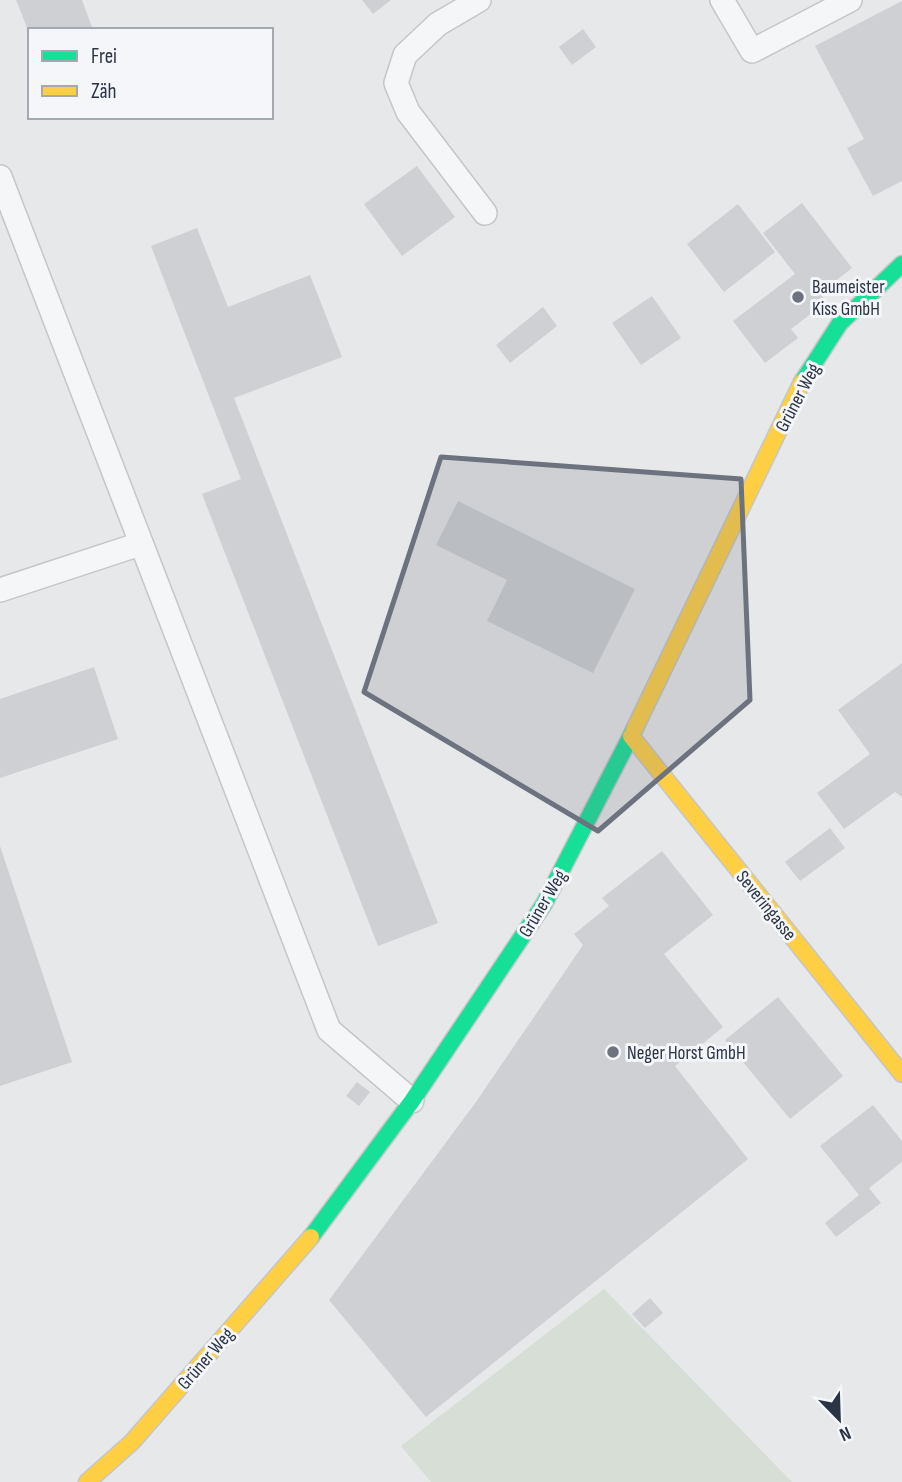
<svg xmlns="http://www.w3.org/2000/svg" width="902" height="1482" font-family="'Sofia Sans Condensed',sans-serif">
<rect width="100%" height="100%" fill="#e6e8ea"/>
<path fill="#d6ded6" d="M604,1289L792,1482H431L401,1446Z"/>
<g fill="#ced0d3">
<path d="M16,0H82L93,30H28Z"/>
<path d="M362,0H391L373,14Z"/>
<path d="M902,1V181L873,196L847,148L864,139L815,46Z"/>
<path d="M583,29L596,47L572,65L559,47Z"/>
<path d="M417,166L455,217L402,256L364,204Z"/>
<path d="M802,203L852,268L820,293L826,302L791,329L798,338L765,363L733,321L795,274L763,233Z"/>
<path d="M738,204L775,252L724,292L687,244Z"/>
<path d="M197,228L228,307L310,275L342,357L234,398L438,923L378,946L202,494L241,479L151,246Z"/>
<path d="M652,296L681,338L641,365L612,323Z"/>
<path d="M543,307L557,326L510,363L496,345Z"/>
<path d="M458,501L635,589L593,673L487,621L507,580L436,545Z"/>
<path d="M902,663V797L895,792L844,829L817,793L870,754L838,710Z"/>
<path d="M94,667L118,739L0,778V699Z"/>
<path d="M830,828L845,848L800,881L785,862Z"/>
<path d="M0,846L72,1062L0,1086Z"/>
<path d="M662,851L713,915L664,954L723,1027L675,1066L748,1159L426,1417L329,1300L476,1102L583,945L574,934L609,906L602,898Z"/>
<path d="M778,997L843,1076L790,1119L725,1040Z"/>
<path d="M357,1082L370,1092L359,1106L346,1096Z"/>
<path d="M873,1105L902,1141V1162L869,1188L881,1203L836,1237L825,1223L859,1195L820,1146Z"/>
<path d="M650,1298L663,1313L645,1328L632,1314Z"/>
</g>
<g fill="none" stroke-linecap="round" stroke-linejoin="round">
<defs>
<g id="lane">
<path d="M479,0L438,24L405,55L396,83L408,112L485,213"/>
<path d="M722,0L752,51L850,0"/>
<path d="M0,177L329,1030L412,1101"/>
<path d="M0,590L140,544"/>
</g>
<g id="fast">
<path d="M802,382L840,323L902,264"/>
<path d="M311,1237L412,1101L544,904L634,730"/>
</g>
<g id="slow">
<path d="M634,730L802,382"/>
<path d="M631,736L902,1074"/>
<path d="M87,1482L132,1442L311,1237"/>
</g>
</defs>
<use href="#lane" stroke="#c4c6c8" stroke-width="26"/>
<use href="#fast" stroke="#c4c6c8" stroke-width="19"/>
<use href="#slow" stroke="#c4c6c8" stroke-width="19"/>
<use href="#lane" stroke="#f5f6f7" stroke-width="23"/>
<use href="#fast" stroke="#16e098" stroke-width="16"/>
<use href="#slow" stroke="#ffcf43" stroke-width="16"/>
</g>
<path fill="#6c737f" fill-opacity="0.2" stroke="#6c737f" stroke-width="5" stroke-linejoin="round" d="M441,457L741,479L750,700L598,831L364,692Z"/>
<g fill="#6c737f" stroke="#f4f6f9" stroke-width="2.5">
<circle cx="798" cy="297" r="7"/>
<circle cx="613" cy="1052" r="7"/>
</g>
<g text-anchor="middle" stroke-width="6" stroke-linejoin="round" paint-order="stroke">
<g font-size="19" fill="#2b3445" stroke="#f4f6f9" text-anchor="start">
<text x="812" y="293">Baumeister<tspan x="812" dy="22">Kiss GmbH</tspan></text>
<text x="627" y="1059">Neger Horst GmbH</text>
</g>
<g font-size="19" fill="#2b3445" stroke="#f4f6f9">
<text transform="translate(797 397) rotate(-62)" y="7">Grüner Weg</text>
<text transform="translate(542 903) rotate(-59)" y="7">Grüner Weg</text>
<text transform="translate(767 905) rotate(51)" y="7">Severingasse</text>
<text transform="translate(205 1358) rotate(-49)" y="7">Grüner Weg</text>
</g>
</g>
<rect x="28" y="28" width="245" height="91" fill="#f4f6f9" stroke="#a4a8b1" stroke-width="2"/>
<rect x="42" y="51" width="35" height="10" fill="#16e098" stroke="#a4a8b1" stroke-width="2"/>
<text x="91" y="63" font-size="21" fill="#2b3445">Frei</text>
<rect x="42" y="86" width="35" height="10" fill="#ffcf43" stroke="#a4a8b1" stroke-width="2"/>
<text x="91" y="98" font-size="21" fill="#2b3445">Zäh</text>
<g transform="translate(839 1419) rotate(157)" stroke="#f4f6f9" stroke-width="5" paint-order="stroke">
<path d="M0-5L12 26L0 18L-12 26Z" fill="#2b3445"/>
<text y="-10" font-size="19" font-weight="bold" text-anchor="middle" fill="#2b3445">N</text>
</g>
</svg>
